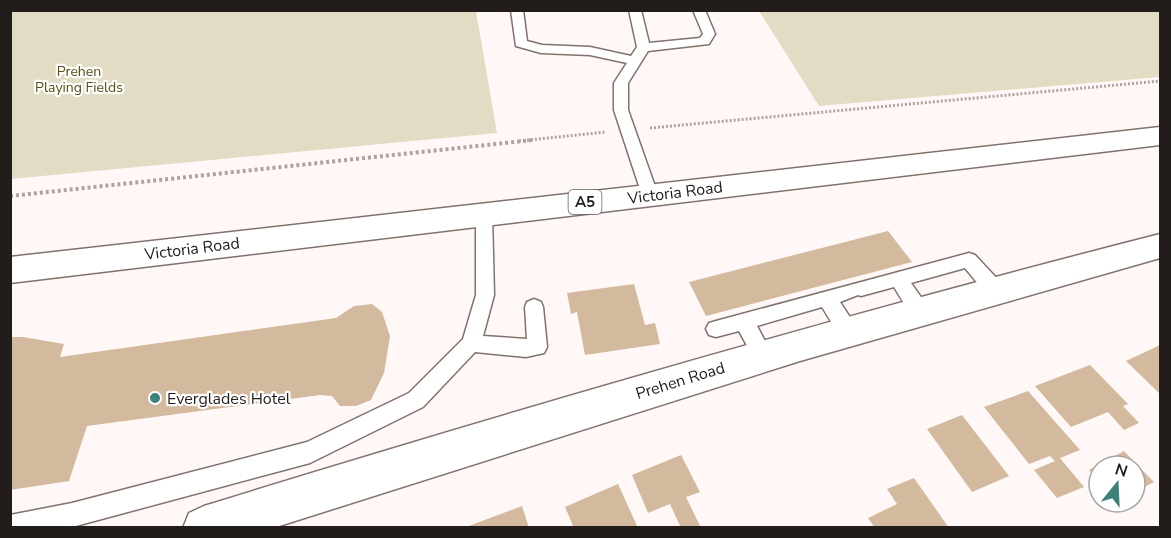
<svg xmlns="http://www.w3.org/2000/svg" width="1171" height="538" font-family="'Nunito Sans',sans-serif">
<rect width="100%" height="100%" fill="#fff8f6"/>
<g fill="#e2dcc4">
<path d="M11,10L476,11L497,133L11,179Z"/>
<path d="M759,11H1160V77L819,106Z"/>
</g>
<g fill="#d3b99e">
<path d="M888,231L912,262L706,316L689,282Z"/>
<path d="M634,284L645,325L655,323L660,344L585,355L577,312L571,314L567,293Z"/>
<path d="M372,304L382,312L390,336L384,373L371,400L356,406H340L332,396L320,395L87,426L69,481L10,490V337H23L64,344L60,357L336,318L354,306Z"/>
<path d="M1160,345V394L1126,361Z"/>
<path d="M1090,365L1128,404L1123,406L1139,423L1124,430L1108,412L1071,427L1035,386Z"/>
<path d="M1028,391L1080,450L1060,458L1084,487L1057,498L1034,470L1055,461L1050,456L1029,464L984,407Z"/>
<path d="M962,415L1009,476L972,492L927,429Z"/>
<path d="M1124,451L1138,466L1154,482L1135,492V466H1099V481L1089,470Z"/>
<path d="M681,455L700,492L686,497L701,528H681L670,504L648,513L632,475Z"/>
<path d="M914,478L949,528H875L868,518L897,504L887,489Z"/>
<path d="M618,484L638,528H574L565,507Z"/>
<path d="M522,506L529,528H466V527Z"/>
</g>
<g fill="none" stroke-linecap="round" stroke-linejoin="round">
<defs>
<g id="service">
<path d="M511,10H523L527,41L542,45L590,47L631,56L637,47L629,10H641L649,43L700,38L703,34L693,10H705L715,34L709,44L648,51L628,83V110L658,195L656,199H644L642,195L614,110V83L627,63L590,55L541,53L516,46Z"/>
<path d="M484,207L490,209L492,213L494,295L483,336L527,339L525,307L527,302L534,299L541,302L543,307L547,347L544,353L526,357L475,352L423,407L310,463L72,527L10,528V515L72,503L307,442L409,393L463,339L476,295V213L478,209Z"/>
<path d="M969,253L975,255L1002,284L1004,289L1002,294C986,299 975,279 965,268L911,283L930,310L928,316C911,321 902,299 894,287L861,296L858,295L840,302L859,331L856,337C839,343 831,320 822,307L757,326L773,356L770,362L763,365L756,362L739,331L716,337L709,335L706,329L709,323L716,321Z"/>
</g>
<path id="minor" d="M1160,234V258L800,361L273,528H183L189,513L204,506C521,408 839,316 1160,234Z"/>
<path id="trunk" d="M1160,127V145L10,283V257Z"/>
</defs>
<use href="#service" stroke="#81726d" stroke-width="3"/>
<use href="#minor" stroke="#81726d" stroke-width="3"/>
<use href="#trunk" stroke="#81726d" stroke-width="3"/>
<g stroke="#aba4a2" stroke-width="3" stroke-dasharray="2 2" stroke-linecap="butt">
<path d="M650,128L1160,81"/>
<path d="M519,141L606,132"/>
</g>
<path stroke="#aba4a2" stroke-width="4" stroke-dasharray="3 3" stroke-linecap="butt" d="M10,196L533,140"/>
<use href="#service" fill="#fff" fill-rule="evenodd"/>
<use href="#minor" fill="#fff" fill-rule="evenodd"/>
<use href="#trunk" fill="#fff" fill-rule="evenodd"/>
</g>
<circle fill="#3d8278" stroke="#fff" stroke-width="2" cx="155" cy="398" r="6"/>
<g text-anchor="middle" stroke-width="4.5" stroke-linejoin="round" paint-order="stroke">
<g font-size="14" fill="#5a4e13" stroke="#fff">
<text x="79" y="76">Prehen<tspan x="79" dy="16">Playing Fields</tspan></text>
</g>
<rect fill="#fff" stroke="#64605f" stroke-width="1.5" x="568.5" y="190" width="33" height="24" rx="4.5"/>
<g font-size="15" font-weight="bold" fill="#221c1a">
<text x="585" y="207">A5</text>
</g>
<g font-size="16" fill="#221c1a" stroke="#fff">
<text transform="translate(675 192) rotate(-7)" y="6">Victoria Road</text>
<text transform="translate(192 248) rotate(-7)" y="6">Victoria Road</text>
<text transform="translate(680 380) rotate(-17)" y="6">Prehen Road</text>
</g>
<g font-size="16" fill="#221c1a" stroke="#fff" text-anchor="start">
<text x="167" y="404">Everglades Hotel</text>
</g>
</g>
<rect width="1171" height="538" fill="none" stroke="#221c1a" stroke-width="24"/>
<g transform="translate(1117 484) rotate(18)"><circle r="28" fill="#ffffff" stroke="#a7a4a3" stroke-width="1.5"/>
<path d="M0-4.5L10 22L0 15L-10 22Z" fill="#3d8278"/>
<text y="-9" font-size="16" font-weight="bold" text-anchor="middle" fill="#221c1a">N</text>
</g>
</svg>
